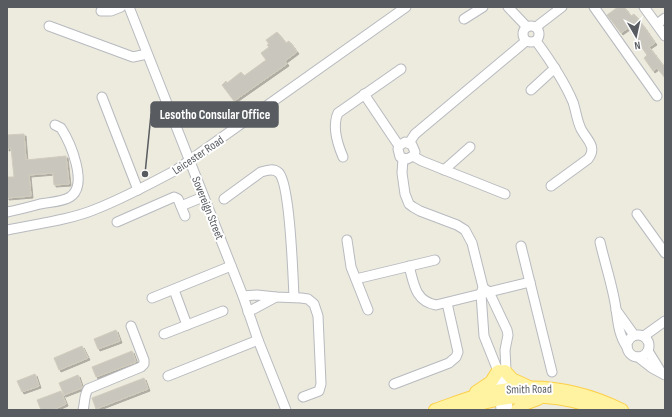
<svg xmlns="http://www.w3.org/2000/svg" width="672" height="417" font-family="'Sofia Sans Condensed',sans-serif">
<defs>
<filter id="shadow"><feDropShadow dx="2" dy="2" stdDeviation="0" flood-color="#0004"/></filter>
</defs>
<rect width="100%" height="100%" fill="#edeade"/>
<g fill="#c9c6be" stroke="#d1ccbc" filter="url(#shadow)">
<path d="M618,7H624L631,16L634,14L644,27L655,43L649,47L665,68V78L657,68L653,71L644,58L647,55L628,28L621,33L607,15Z"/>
<path d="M277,32L286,43L289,41L297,52L285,61L287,64L234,101L222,85L226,81L227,83L241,72L244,76L266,60L261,53L269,47L267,45L269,44L266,40Z"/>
<path d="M24,134L26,160L66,156L69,184L54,185L53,173L29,175L31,196L7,198V177H14L11,148L7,149V135Z"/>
<path d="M116,330L120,341L98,349L94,339Z"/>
<path d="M82,346L88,358L59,370L54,358Z"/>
<path d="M132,351L136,362L96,377L92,367Z"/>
<path d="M35,374L39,386L22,392L17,381Z"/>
<path d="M78,375L82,387V388L64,395L59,383Z"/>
<path d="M144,378L148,389L96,409L92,398Z"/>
<path d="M61,391L66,404L53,410H41L37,400Z"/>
</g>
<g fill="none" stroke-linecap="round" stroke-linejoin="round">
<defs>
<g id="minor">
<path d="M129,7L243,296L258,340L286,410"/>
<path d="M508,7L527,27"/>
<path d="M594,7L657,96"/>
<path d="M644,7L665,36"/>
<path d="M101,11H111L121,7"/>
<path d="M464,19L483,7"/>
<path d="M657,24L665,18"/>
<circle cx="531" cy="34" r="8"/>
<path d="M49,26L133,57L147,54"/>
<path d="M536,27L562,7"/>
<path d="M536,41C550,60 564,81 573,102C576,111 577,121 581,129C586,139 598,147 588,159L551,186"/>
<path d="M531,90L555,68"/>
<path d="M364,94L399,146L398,149L400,157L407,159L413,156L415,152L412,145L405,142L399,146"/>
<path d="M102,97L138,190"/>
<path d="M409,143L415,134L526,41"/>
<path d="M413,156L422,161L505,194"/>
<path d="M343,157C337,143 332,126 338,113L401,69"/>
<path d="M403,159L402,173L405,194L409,204L413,207L420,211L457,225L465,230L472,243L483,287L481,294L484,336L498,371L501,410"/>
<path d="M444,170L470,147"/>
<path d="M224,199L261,172C267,170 274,168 279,173C290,185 293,276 294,297"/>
<path d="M181,206L203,197"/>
<path d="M7,212C18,210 29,207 40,204C50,202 62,202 70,197C89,185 70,142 61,128L55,125"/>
<path d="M637,214L665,253"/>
<path d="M117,222L174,197L178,199L185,216"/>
<path d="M7,230C35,224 70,220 96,209C124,198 150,184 176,170L406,7"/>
<path d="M347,240L351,267L368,310"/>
<path d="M600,242C605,264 613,287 616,309C618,323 619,336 627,347"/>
<path d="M521,246L552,372"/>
<path d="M409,266C414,284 415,301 436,305L530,282"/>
<path d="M356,279L435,260"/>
<path d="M485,289L489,292L507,330L508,335L505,350L508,410"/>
<path d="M174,290L187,325"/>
<path d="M243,296L257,295L276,297L301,298L308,299L314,304L318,316L321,384L319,391L303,397"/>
<path d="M152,298L231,266"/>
<path d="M616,310L634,335"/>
<path d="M248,312L276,297"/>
<path d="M164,334L223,311"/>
<circle cx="638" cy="346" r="11"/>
<path d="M644,336L665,321"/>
<path d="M648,351L661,372"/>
<path d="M638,357L652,368L665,375"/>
<path d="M168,376L258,340"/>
<path d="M394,384L449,363L456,357L458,352L447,303"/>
<path d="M83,410C85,403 84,395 88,389L141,367L144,364V360L131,326"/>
</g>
<g id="major">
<path d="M505,371L512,379L527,386"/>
<path d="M476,392L491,382L498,371"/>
<path d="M435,410C450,405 464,399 479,395C528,381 577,388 622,410"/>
<path d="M462,410C501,395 543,392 584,404C590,406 598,407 604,410"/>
<path d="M517,410L522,405L538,399"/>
</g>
</defs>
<use href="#minor" stroke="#b7babf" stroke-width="11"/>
<use href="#major" stroke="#fcd048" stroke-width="14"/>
<use href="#minor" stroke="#fff" stroke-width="9"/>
<use href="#major" stroke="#fff3a1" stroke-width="12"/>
</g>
<g text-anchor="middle" stroke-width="4" stroke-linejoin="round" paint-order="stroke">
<g font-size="12" fill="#585c61" stroke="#fff">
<text transform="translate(198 155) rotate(-34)" y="4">Leicester Road</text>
<text transform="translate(208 208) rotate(68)" y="4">Sovereign Street</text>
<text transform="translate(529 389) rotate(-1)" y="4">Smith Road</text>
</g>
</g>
<path fill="none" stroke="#585c61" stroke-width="1.5" d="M145 174L151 114"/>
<circle fill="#585c61" stroke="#fff" stroke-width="1.5" cx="145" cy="174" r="4"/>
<rect fill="#585c61" stroke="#585c61" stroke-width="1.5" x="151" y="102" width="127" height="25" rx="4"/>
<g font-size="13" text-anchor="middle" font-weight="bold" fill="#fff">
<text x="215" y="119">Lesotho Consular Office</text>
</g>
<rect width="672" height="417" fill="none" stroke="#585c61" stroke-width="16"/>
<g transform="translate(636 36) rotate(171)" stroke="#ffffff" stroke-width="3" paint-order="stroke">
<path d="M0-3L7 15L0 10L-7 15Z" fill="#585c61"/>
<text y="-6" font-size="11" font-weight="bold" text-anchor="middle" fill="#585c61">N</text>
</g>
</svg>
